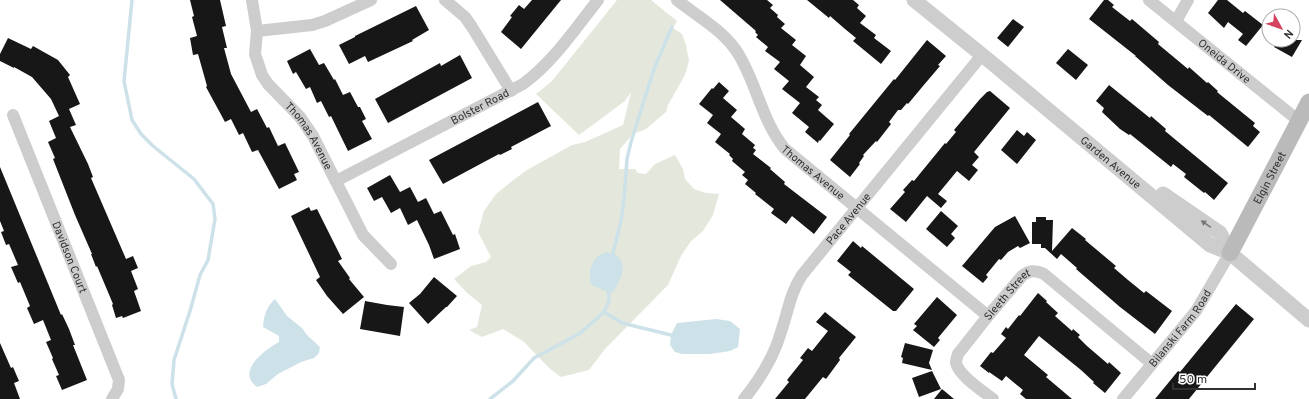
<svg xmlns="http://www.w3.org/2000/svg" width="1309" height="399" font-family="Overpass,sans-serif">
<rect width="100%" height="100%" fill="#fff"/>
<path fill="#e4e8dc" d="M617,0H651L677,21L673,28L682,34L686,45L689,61L685,75L668,105L666,112L646,129L633,134L620,149L619,169H635L638,173L646,174L655,164L675,155L683,169L685,179L694,189L706,193L719,194L713,215L703,231L691,241L681,256L668,285L605,349L589,370L561,377L549,368L524,342L503,329L482,337L469,330L477,327L482,305L467,293L454,279L471,266L486,262L491,257L478,232L484,211L496,194L512,181L527,170L572,145L585,142L623,125L631,92L625,101L579,135L536,94L552,81Z"/>
<g fill="#cde1e9">
<path d="M606,252C631,256 623,276 613,292H608L592,285L590,281V270L594,261L598,256Z"/>
<path d="M275,299L287,316L302,328L307,335L320,347L319,353L314,358L301,362L278,374L266,384L257,387C235,371 266,349 279,342V336L263,327C264,316 266,307 275,299Z"/>
<path d="M716,319L730,321L740,329L738,347L730,351L710,354H682L675,352L670,345L671,335L677,323Z"/>
</g>
<g fill="none" stroke-linecap="round" stroke-linejoin="round">
<g stroke="#cde1e9" stroke-width="3.5">
<path d="M132,0L124,81L132,120L141,134L153,146L194,179L213,204L215,219L208,260L200,275L190,311L174,360L172,384L176,399"/>
<path d="M613,253L621,221L624,200L627,159L631,142L654,69L672,27"/>
<path d="M604,312L622,323L671,335"/>
<path d="M490,399L513,381L534,358L579,334L592,323L604,312L609,301V293L608,292"/>
</g>
</g>
<g fill="#171717">
<path d="M190,0H220L226,26L222,27L227,48H224L231,74L251,112L257,109L267,128L269,127L278,146L285,143L299,172L294,174L297,180L279,189L258,150L252,152L243,133L239,135L231,119L225,122L206,87L207,86L198,54L193,55L190,38L197,36L192,17L194,16Z"/>
<path d="M532,0H561L521,49L501,32L512,17L510,16L519,5L524,9Z"/>
<path d="M720,0H767L773,5L770,8L778,15L777,17L785,24L781,28L796,40L792,45L806,56L800,65L814,77L806,87L819,97L816,100L822,105L818,110L834,124L820,141L819,140L818,143L805,132L809,127L792,113L800,103L782,89L789,81L774,69L780,62L765,51L768,47L756,37L758,35L755,32L756,31Z"/>
<path d="M807,0H853L859,5L857,8L866,16L860,23L876,35L874,38L891,51L881,64L853,41L856,38L845,29L830,16L829,18Z"/>
<path d="M1104,0H1108L1114,5L1112,7L1130,21L1132,19L1159,42L1158,44L1188,69L1189,67L1207,83L1208,82L1218,91L1217,92L1255,123L1253,126L1260,132L1248,147L1209,115L1208,116L1168,85L1135,56H1136L1089,19Z"/>
<path d="M1218,0H1227L1243,13L1245,11L1263,25L1246,46L1238,40L1243,34L1228,22L1224,28L1208,13Z"/>
<path d="M416,6L429,30L412,40L413,41L368,62L365,56L349,64L339,45L355,37V36Z"/>
<path d="M1013,19L1024,27L1008,47L997,38Z"/>
<path d="M8,38L31,49L33,46L58,60L70,75L68,77L80,104L69,109L76,125L70,127L88,164L93,177L91,178L126,259L133,256L138,268L131,271L138,289L134,291L141,311L123,318L122,316L116,318L112,305L113,304L97,266L96,267L91,254H92L75,215L53,159L55,158L48,142L56,138L49,121L59,116L51,99L32,77L14,67V68L0,61V54Z"/>
<path d="M927,40L946,56L938,65L940,66L923,86L908,104L907,103L901,110H898L889,122L891,124L877,142L876,141L863,155L864,156L859,163L860,164L850,177L830,160L850,135L849,134L894,79L895,80Z"/>
<path d="M1278,40H1302L1292,57L1274,47Z"/>
<path d="M310,49L319,65L324,63L334,80L335,79L343,95L350,92L358,107H360L366,119L362,121L372,139L348,151L331,116L329,117L321,101L317,103L310,87L306,89L296,72L293,74L287,61Z"/>
<path d="M1068,49L1088,65L1076,80L1056,63Z"/>
<path d="M460,55L472,78L388,123L375,99L440,63L441,66Z"/>
<path d="M719,82L729,91L723,98L737,110L731,117L745,129L742,134L755,145L753,148L756,150L753,154L771,168L770,169L785,182L784,184L827,217L814,234L792,216L786,224L771,213L774,209L755,194L756,193L745,184L748,180L742,175L745,172L732,161L733,159L729,155L730,154L715,142L721,134L707,123L713,115L699,104L712,88L713,89Z"/>
<path d="M1109,85L1150,118L1151,116L1166,129L1165,131L1228,183L1214,200L1205,192L1204,193L1184,177L1186,174L1173,164L1171,167L1130,134L1129,135L1120,129L1102,112L1104,108L1096,101Z"/>
<path d="M990,91L1010,108L974,152L979,157L972,165L978,170L969,181L957,171L938,194L947,201L941,208L927,196L906,222L890,209L905,192L903,190L912,180L914,181L945,143L946,144L956,132L954,130L980,99L987,92Z"/>
<path d="M538,102L551,126L511,147L512,149L500,155L499,154L443,184L429,160Z"/>
<path d="M1017,130L1024,136L1027,132L1036,140L1017,164L1001,150Z"/>
<path d="M0,167L61,315L62,314L69,329L75,345H73L87,380L62,390L56,376L59,375L52,359L53,358L46,342L51,340L43,320L34,324L27,308L30,306L20,282L18,283L11,267L18,265L9,244L6,245L1,232L4,231L0,221Z"/>
<path d="M390,175L400,192L410,187L418,202L426,198L434,214L441,211L453,235L455,234L460,249L434,259L429,245L417,220L408,225L400,208L391,213L382,197L374,201L367,188Z"/>
<path d="M309,207L311,211L317,209L342,259L338,261L350,278L349,279L364,297L343,314L327,296L316,280L320,277L291,216Z"/>
<path d="M941,211L958,226L951,234L955,238L947,247L926,229Z"/>
<path d="M1015,216L1030,243L1020,248L1018,246L1008,252L1001,260L999,259L986,275L988,277L983,283L962,266L995,227Z"/>
<path d="M1036,217H1046V220H1053L1052,251L1072,228L1086,239L1085,240L1116,266L1114,268L1128,280L1144,293L1146,291L1172,311L1155,334L1120,307L1076,269L1077,268L1061,254L1057,259L1045,248H1041V244H1032V222H1036Z"/>
<path d="M853,241L861,248L862,246L914,289L896,311H893L848,275L851,272L837,261Z"/>
<path d="M434,277L457,296L447,307H446L428,324L409,303L420,294Z"/>
<path d="M1038,293L1047,301L1046,302L1058,313L1055,316L1072,331L1073,329L1080,335L1078,337L1087,346L1108,364L1109,362L1121,373L1105,393L1093,383L1094,382L1081,370L1039,336L1024,355L1048,375L1046,377L1072,399H1026L1020,394L1023,390L1006,376L1002,381L989,372V373L980,366L991,352L993,353L1006,338L1001,334L1006,327L1008,329L1019,315L1020,316Z"/>
<path d="M937,297L957,315L938,338L940,340L934,347L913,330L917,326L914,324Z"/>
<path d="M365,301L387,305L404,307L400,336L360,329Z"/>
<path d="M1236,304L1254,319L1189,399H1155L1178,371L1180,372Z"/>
<path d="M825,312L856,337L839,358L840,360L826,379L823,377L805,399H775L789,382L787,380L803,360L800,358L808,348L812,351L828,331L816,322Z"/>
<path d="M0,343L11,368L13,367L19,381L14,383L20,399H0Z"/>
<path d="M905,343L933,350L929,363L932,370L902,363L903,358L901,357Z"/>
<path d="M932,371L941,389L919,397L912,378Z"/>
<path d="M942,389L954,399H934Z"/>
</g>
<g fill="none" stroke-linecap="round" stroke-linejoin="round">
<g stroke="#cdcdcd" stroke-width="12">
<path id="s1" d="M252,0L257,31L255,54L262,75L268,84L300,117L313,136L363,235L391,264"/>
<path d="M445,0L465,17L472,27L511,91"/>
<path id="s2" d="M677,0C697,16 726,32 739,55C757,85 762,121 785,149L988,316"/>
<path id="s3" d="M1149,0L1299,121"/>
<path d="M1176,21L1188,0"/>
<path d="M257,31L312,25L325,21L371,0"/>
<path id="s4" d="M13,115L119,380L118,389L112,399"/>
<path id="s5" d="M336,181L523,84C553,62 575,29 598,0"/>
<path id="s6" d="M744,399C760,379 774,357 781,332C788,312 790,293 802,275L982,55"/>
<path id="s7" d="M993,399C983,391 959,376 956,363C956,360 957,357 958,354L988,316L1022,276C1029,270 1035,270 1044,274L1151,363"/>
<path id="s8" d="M1123,399L1196,311L1230,253"/>
</g>
<g stroke="#cdcdcd" stroke-width="15">
<path id="s9" d="M914,0L992,63L1210,245L1230,253L1309,320"/>
<path d="M1163,194L1220,233L1230,253"/>
</g>
<path stroke="#bababa" stroke-width="17" id="s10" d="M1230,253L1309,102"/>
</g>
<defs><path id="oneway-solid" d="M-6-.8H1V-3.2L6.5 0L1 3.2V.8H-6Z"/></defs>
<use fill="#777" href="#oneway-solid" transform="translate(1206 224) rotate(-145)"/>
<g text-anchor="middle" stroke-width="4" stroke-linejoin="round" paint-order="stroke">
<g font-size="11" fill="#303030" stroke="#fff">
<text dy="4" stroke="none"><textPath href="#s3" startOffset="97">Oneida Drive</textPath></text>
<text dy="4" stroke="none"><textPath href="#s5" startOffset="162">Bolster Road</textPath></text>
<text dy="4" stroke="none"><textPath href="#s1" startOffset="154">Thomas Avenue</textPath></text>
<text dy="4" stroke="none"><textPath href="#s9" startOffset="255">Garden Avenue</textPath></text>
<text dy="4" stroke="none"><textPath href="#s2" startOffset="225">Thomas Avenue</textPath></text>
<text dy="4" stroke="none"><textPath href="#s10" startOffset="85">Elgin Street</textPath></text>
<text dy="4" stroke="none"><textPath href="#s6" startOffset="211">Pace Avenue</textPath></text>
<text dy="4" stroke="none"><textPath href="#s4" startOffset="153">Davidson Court</textPath></text>
<text dy="4" stroke="none"><textPath href="#s7" startOffset="139">Sleeth Street</textPath></text>
<text dy="4" stroke="none"><textPath href="#s8" startOffset="91">Bilanski Farm Road</textPath></text>
</g>
</g>
<g transform="translate(1281 28) rotate(130)"><circle r="19" fill="#ffffff" stroke="#acacac"/>
<path d="M0-3L7 15L0 10L-7 15Z" fill="#d44460"/>
<text y="-6" font-size="11" font-weight="bold" text-anchor="middle" fill="#303030">N</text>
</g>
<path d="M1173 383v6h82v-6" fill="none" stroke="#303030" stroke-width="2"/>
<text x="1179" y="383" font-size="12" fill="#303030" stroke="#ffffff" stroke-width="3" paint-order="stroke">50 m</text>
</svg>
